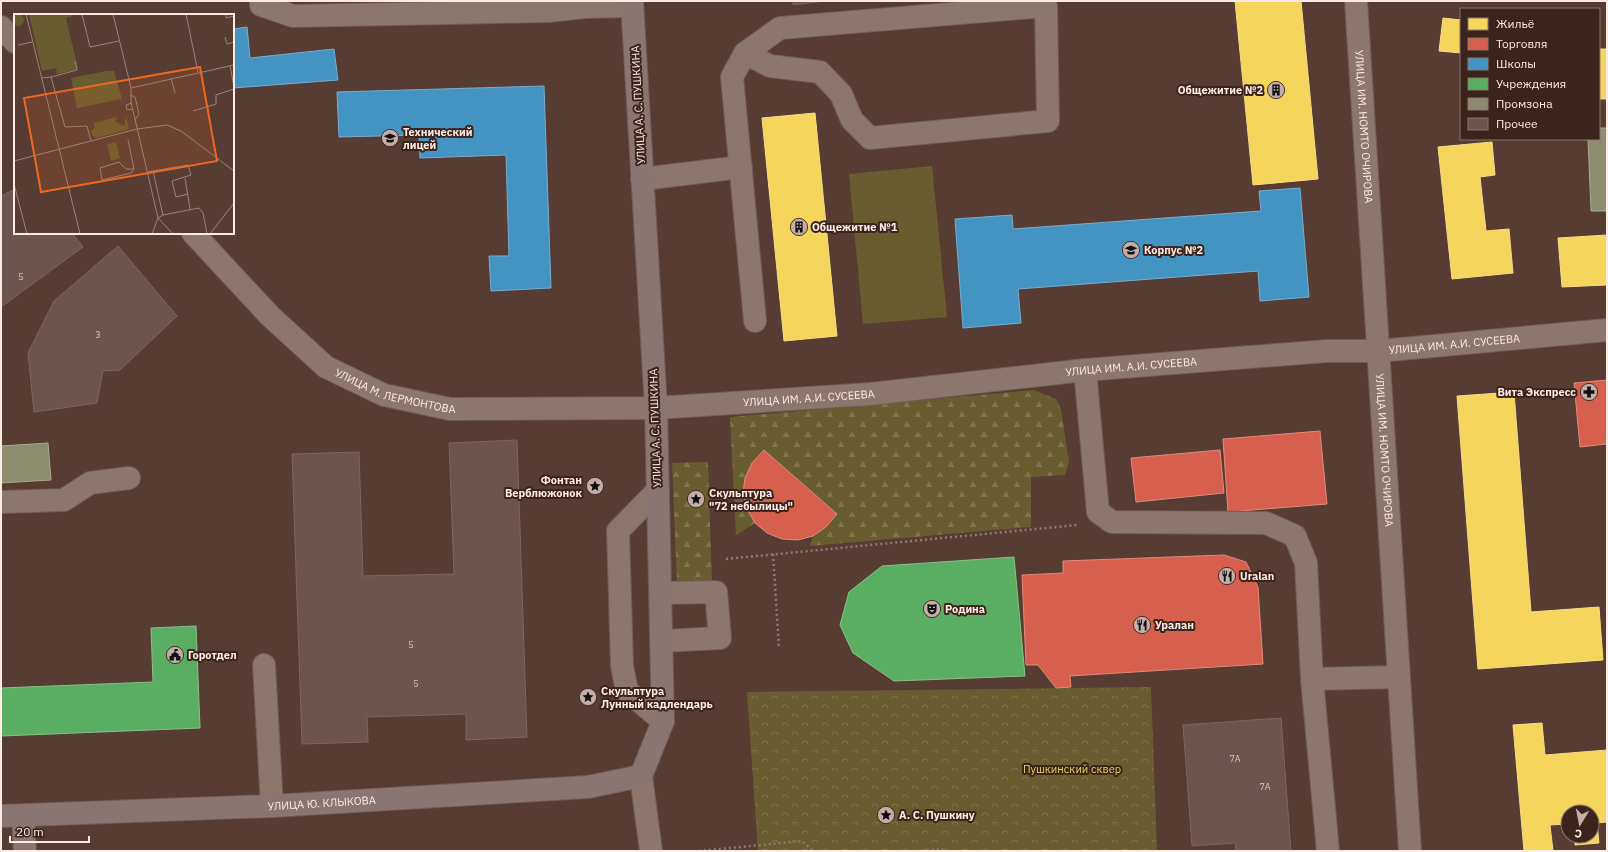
<svg xmlns="http://www.w3.org/2000/svg" width="1608" height="852" font-family="'IBM Plex Sans',sans-serif">
<defs>
<pattern id="forest-firs" width="22" height="20" patternUnits="userSpaceOnUse"><rect width="22" height="20" fill="#685d2f"/><path d="M5 1l3.5 6h-7zM16 11l3.5 6h-7z" fill="#7f744d"/></pattern>
<pattern id="park-crowns" width="20" height="18" patternUnits="userSpaceOnUse"><rect width="20" height="18" fill="#685d2f"/><path d="M2 6a3 3 0 1 1 6 0M12 15a3 3 0 1 1 6 0" fill="none" stroke="#7f744d"/></pattern>
</defs>
<rect width="100%" height="100%" fill="#573c33"/>
<g fill="url(#forest-firs)">
<path d="M1034,390L1056,399L1061,409L1069,462L1065,475L1031,477V527L810,546L813,536L826,527L837,514L764,450C742,474 737,493 755,523L736,535L730,417Z"/>
<path d="M708,462L712,583L677,584L672,463Z"/>
</g>
<path fill="url(#park-crowns)" d="M1151,687L1157,851H758L747,692Z"/>
<path fill="#685d2f" d="M932,166L947,317L863,324L849,174Z"/>
<g fill="#f6d55c" stroke="#f8dc85">
<path d="M1235,1H1301L1318,179L1253,185Z"/>
<path d="M1443,18L1461,20V53L1439,51Z"/>
<rect x="1599" y="49" width="8" height="50"/>
<path d="M815,113L837,336L784,341L762,118Z"/>
<path d="M1492,142L1495,175L1480,177L1486,231L1509,229L1513,273L1452,279L1438,147Z"/>
<path d="M1607,235V285L1562,287L1558,238Z"/>
<path d="M1514,392L1531,612L1599,607L1603,660L1478,669L1457,396Z"/>
<path d="M1542,723L1545,755L1607,750V822L1597,823L1599,843L1575,845V836H1592V812H1568V824L1550,825L1553,851H1524L1513,725Z"/>
</g>
<g fill="#d6604d" stroke="#e28a7b">
<path d="M1607,380V444L1580,447L1574,383Z"/>
<path d="M1320,431L1327,504L1228,512L1223,439Z"/>
<path d="M764,450L837,514L826,527L813,536L798,540L782,539L767,533L755,523L747,509L743,493L745,478L752,463Z"/>
<path d="M1220,450L1224,493L1136,502L1131,458Z"/>
<path d="M1224,555L1246,562L1258,587L1263,664L1070,676L1071,687L1056,688L1038,665H1026L1022,575L1063,573V561Z"/>
</g>
<g fill="#4393c3" stroke="#7badcd">
<path d="M247,27L250,58L334,49L338,80L233,88V29Z"/>
<path d="M544,86L551,288L491,291L489,256H509L506,155L420,158L419,135L339,137L337,92Z"/>
<path d="M1300,188L1309,297L1260,301L1258,271L1018,289L1021,323L963,328L955,219L1012,215L1013,229L1261,211L1259,191Z"/>
</g>
<g fill="#5aae61" stroke="#8bc089">
<path d="M1014,557L1025,676L894,681L853,653L840,625L849,592L882,566Z"/>
<path d="M196,626L200,728L1,736V688L153,682L151,628Z"/>
</g>
<g fill="#8c8c6e" stroke="#aea892">
<path d="M1599,128H1607V211H1591L1588,139H1599Z"/>
<path d="M48,443L51,480L1,483V446Z"/>
</g>
<g fill="#6b554e" stroke="#7e665e">
<path d="M793,1H824L793,5Z"/>
<path d="M15,189V233H72L83,247L1,307V196Z"/>
<path d="M118,246L177,316L120,370L103,371L97,403L34,412L28,353L54,301Z"/>
<path d="M517,440L527,737L466,740V714L367,717L368,742L302,744L292,454L359,452L363,576L454,574L449,443Z"/>
<path d="M1281,718L1291,851H1236L1235,843L1192,846L1183,725Z"/>
</g>
<g fill="none" stroke-linecap="round" stroke-linejoin="round">
<defs>
<g id="minor">
<path d="M261,1V5L293,16L548,11L585,7L632,6"/>
<path id="s1" d="M1356,1L1410,851"/>
<path d="M1,27L15,42"/>
<path d="M745,53L770,66L820,72L841,94L852,120L870,138L1048,121L1046,6L780,28L745,53L732,77L755,321"/>
<path d="M642,179L741,167"/>
<path id="s2" d="M193,233L270,316L326,367L384,395L450,409L656,408L870,394L1085,370L1327,351H1379L1607,330"/>
<path d="M1085,370L1098,512L1112,522L1266,523L1295,536L1306,563L1312,679L1328,851"/>
<path d="M658,490L618,531L622,666L627,691L663,721"/>
<path d="M1,502L64,500L90,483L129,478"/>
<path d="M661,593L716,592L720,638L662,641"/>
<path d="M264,665L272,806"/>
<path d="M1312,679L1398,677"/>
<path d="M641,776L651,851"/>
</g>
<g id="major">
<path id="s3" d="M1,816L272,806L588,787L641,776L663,721L656,408L632,1"/>
<path d="M23,816L25,851"/>
</g>
</defs>
<use href="#minor" stroke="#715c55" stroke-width="24"/>
<use href="#major" stroke="#715c55" stroke-width="24"/>
<g stroke="#8d7a74" stroke-width="2.5" stroke-dasharray="2 3" stroke-linecap="butt">
<path d="M773,554L779,648"/>
<path d="M726,559L1077,525"/>
<path d="M699,851L802,841L813,851"/>
<path d="M917,851L942,849L943,851"/>
</g>
<use href="#minor" stroke="#8c776f" stroke-width="22"/>
<use href="#major" stroke="#897673" stroke-width="22"/>
</g>
<defs>
<symbol id="building-disc" viewBox="-11 -11 22 22"><circle r="9.5" fill="#c4aea7" stroke="#3b241c"/><path d="M-4-6H4V6H1V3H-1V6H-4ZM-2.5-4.3h1.7v1.8h-1.7ZM.8-4.3h1.7v1.8H.8ZM-2.5-1h1.7V.8h-1.7ZM.8-1h1.7V.8H.8Z" fill="#111"/></symbol>
<symbol id="school-disc" viewBox="-11 -11 22 22"><circle r="9.5" fill="#c4aea7" stroke="#3b241c"/><path d="M0-5L7-2L0 1L-7-2ZM-4 1L0 2.5L4 1V4Q0 6-4 4Z" fill="#111"/></symbol>
<symbol id="university-disc" viewBox="-11 -11 22 22"><circle r="9.5" fill="#c4aea7" stroke="#3b241c"/><path d="M0-5L7-2L0 1L-7-2ZM-4 1L0 2.5L4 1V4Q0 6-4 4Z" fill="#111"/></symbol>
<symbol id="pharmacy-disc" viewBox="-11 -11 22 22"><circle r="9.5" fill="#c4aea7" stroke="#3b241c"/><path d="M-2-6h4v4h4v4h-4v4h-4v-4h-4v-4h4Z" fill="#111"/></symbol>
<symbol id="sight-disc" viewBox="-11 -11 22 22"><circle r="9.5" fill="#c4aea7" stroke="#3b241c"/><path d="M0-6L1.8-2.2L6-1.7L2.9 1.2L3.7 5.4L0 3.3L-3.7 5.4L-2.9 1.2L-6-1.7L-1.8-2.2Z" fill="#111"/></symbol>
<symbol id="restaurant-disc" viewBox="-11 -11 22 22"><circle r="9.5" fill="#c4aea7" stroke="#3b241c"/><path d="M-5-6h1v4h1v-4h1v4h1v-4h1v5L-1.5 .5V6h-2V.5L-5-1ZM5-6V6H3V1.5H1.5Q1.5-4 5-6Z" fill="#111"/></symbol>
<symbol id="theatre-disc" viewBox="-11 -11 22 22"><circle r="9.5" fill="#c4aea7" stroke="#3b241c"/><path d="M-5-5.5Q0-4 5-5.5V0Q5 5 0 6Q-5 5-5 0ZM-3.3-2.5H-1v1.5H-3.3ZM1-2.5H3.3v1.5H1ZM-2.8 1Q0 5.5 2.8 1Z" fill="#111"/></symbol>
<symbol id="civic-disc" viewBox="-11 -11 22 22"><circle r="9.5" fill="#c4aea7" stroke="#3b241c"/><path d="M-.6-6.5H3V-4.5H.6V-3L4-1V1h2V6H-6V1h2V-1L-.6-3ZM-1.2 2.5V6h2.4V2.5Z" fill="#111"/></symbol>
</defs>
<g fill-rule="evenodd">
<use href="#building-disc" x="1266" y="80" width="20" height="20"/>
<use href="#school-disc" x="380" y="128" width="20" height="20"/>
<use href="#building-disc" x="789" y="217" width="20" height="20"/>
<use href="#university-disc" x="1121" y="240" width="20" height="20"/>
<use href="#pharmacy-disc" x="1579" y="382" width="20" height="20"/>
<use href="#sight-disc" x="585" y="476" width="20" height="20"/>
<use href="#sight-disc" x="686" y="489" width="20" height="20"/>
<use href="#restaurant-disc" x="1217" y="566" width="20" height="20"/>
<use href="#theatre-disc" x="922" y="599" width="20" height="20"/>
<use href="#restaurant-disc" x="1132" y="615" width="20" height="20"/>
<use href="#civic-disc" x="165" y="645" width="20" height="20"/>
<use href="#sight-disc" x="578" y="687" width="20" height="20"/>
<use href="#sight-disc" x="876" y="805" width="20" height="20"/>
</g>
<g text-anchor="middle" stroke-width="4" stroke-linejoin="round" paint-order="stroke">
<g font-size="9" fill="#d9c6bf">
<text x="21" y="280">5</text>
<text x="98" y="338">3</text>
<text x="411" y="648">5</text>
<text x="416" y="687">5</text>
<text x="1235" y="762">7А</text>
<text x="1265" y="790">7А</text>
</g>
<g font-size="11" font-weight="bold" fill="#feebe5" stroke="#3b241c" text-anchor="start">
<text x="1263" y="94" text-anchor="end">Общежитие №2</text>
<text x="403" y="136">Технический<tspan x="403" dy="13">лицей</tspan></text>
<text x="812" y="231">Общежитие №1</text>
<text x="1144" y="254">Корпус №2</text>
<text x="1576" y="396" text-anchor="end">Вита Экспресс</text>
<text x="582" y="484" text-anchor="end">Фонтан<tspan x="582" dy="13">Верблюжонок</tspan></text>
<text x="709" y="497">Скульптура<tspan x="709" dy="13">"72 небылицы"</tspan></text>
<text x="1240" y="580">Uralan</text>
<text x="945" y="613">Родина</text>
<text x="1155" y="629">Уралан</text>
<text x="188" y="659">Горотдел</text>
<text x="601" y="695">Скульптура<tspan x="601" dy="13">Лунный кадлендарь</tspan></text>
<text x="899" y="819">А. С. Пушкину</text>
</g>
<g font-size="11" fill="#feebe5" stroke="#3b241c">
<text transform="translate(638 105) rotate(-93)" y="4">УЛИЦА А. С. ПУШКИНА</text>
<text dy="4" stroke="none"><textPath href="#s1" startOffset="126">УЛИЦА ИМ. НОМТО ОЧИРОВА</textPath></text>
<text dy="4" stroke="none"><textPath href="#s2" startOffset="1328">УЛИЦА ИМ. А.И. СУСЕЕВА</textPath></text>
<text dy="4" stroke="none"><textPath href="#s2" startOffset="1004">УЛИЦА ИМ. А.И. СУСЕЕВА</textPath></text>
<text dy="4" stroke="none"><textPath href="#s2" startOffset="263">УЛИЦА М. ЛЕРМОНТОВА</textPath></text>
<text dy="4" stroke="none"><textPath href="#s2" startOffset="680">УЛИЦА ИМ. А.И. СУСЕЕВА</textPath></text>
<text transform="translate(655 428) rotate(-92)" y="4">УЛИЦА А. С. ПУШКИНА</text>
<text dy="4" stroke="none"><textPath href="#s1" startOffset="450">УЛИЦА ИМ. НОМТО ОЧИРОВА</textPath></text>
<text dy="4" stroke="none"><textPath href="#s3" startOffset="321">УЛИЦА Ю. КЛЫКОВА</textPath></text>
</g>
<g font-size="11" fill="#e6d365" stroke="#3b241c">
<text x="1072" y="773">Пушкинский сквер</text>
</g>
</g>
<g transform="translate(14 14)">
<rect width="220" height="220" fill="#573c33"/>
<path d="M112,102L115,115L82,124L79,122L77,117L81,114L80,109L103,103L101,107L110,112Z" fill="#685d2f"/>
<path d="M15,0H63L52,4L64,55L43,60L42,54L28,57ZM-2 6a6 6 0 1 1 12 0a6 6 0 1 1-12 0ZM92,57H100L108,85L63,94L57,64Z" fill="#685d2f"/>
<path d="M102,128L106,144L97,147L93,130Z" fill="#685d2f"/>
<path fill="none" stroke="#9a827a" stroke-width="1" d="M12,0L66,220M68,0L76,33L105,27M99,0L117,74M172,0L184,58M212,0V4L220,2M211,23L213,30L220,28M4,31L18,28M216,51L220,73M37,63L63,56L61,47M28,64L37,63L51,113L73,112L77,127M157,64L161,79M116,81L121,83L125,100L121,106M118,89L112,91L113,96L119,95M179,97L202,90V81L220,75M114,126L120,155L117,159L88,166L86,154L105,148L112,155H120M0,147L123,115L153,111L167,117L220,157M139,157L149,201M133,158L174,151L177,161L158,167L162,183L174,180M171,164L176,195M0,170L13,220M138,220L144,204L149,201L185,194L189,199L193,220M159,220L144,204L117,88V74L220,51M196,220L220,189"/>
<path fill="#ea6822" fill-opacity="0.15" stroke="#ea6822" stroke-width="2" d="M186,53L203,147L27,178L10,84Z"/>
<rect width="220" height="220" fill="none" stroke="#feebe5" stroke-width="2"/>
</g>
<rect width="1608" height="852" fill="none" stroke="#feebe5" stroke-width="4"/>
<rect x="1460" y="8" width="140" height="132" fill="#3b241c" stroke="#89746c"/>
<rect x="1468" y="18" width="20" height="12" fill="#f6d55c" stroke="#89746c"/>
<text x="1496" y="28" font-size="12" fill="#feebe5">Жильё</text>
<rect x="1468" y="38" width="20" height="12" fill="#d6604d" stroke="#89746c"/>
<text x="1496" y="48" font-size="12" fill="#feebe5">Торговля</text>
<rect x="1468" y="58" width="20" height="12" fill="#4393c3" stroke="#89746c"/>
<text x="1496" y="68" font-size="12" fill="#feebe5">Школы</text>
<rect x="1468" y="78" width="20" height="12" fill="#5aae61" stroke="#89746c"/>
<text x="1496" y="88" font-size="12" fill="#feebe5">Учреждения</text>
<rect x="1468" y="98" width="20" height="12" fill="#8c8c6e" stroke="#89746c"/>
<text x="1496" y="108" font-size="12" fill="#feebe5">Промзона</text>
<rect x="1468" y="118" width="20" height="12" fill="#6b554e" stroke="#89746c"/>
<text x="1496" y="128" font-size="12" fill="#feebe5">Прочее</text>
<g transform="translate(1580 824) rotate(190)"><circle r="19" fill="#3b241c" stroke="#89746c"/>
<path d="M0-3L7 15L0 10L-7 15Z" fill="#c4aea7"/>
<text y="-6" font-size="11" font-weight="bold" text-anchor="middle" fill="#feebe5">С</text>
</g>
<path d="M10 836v6h79v-6" fill="none" stroke="#feebe5" stroke-width="2"/>
<text x="16" y="836" font-size="12" fill="#feebe5" stroke="#3b241c" stroke-width="3" paint-order="stroke">20 m</text>
</svg>
